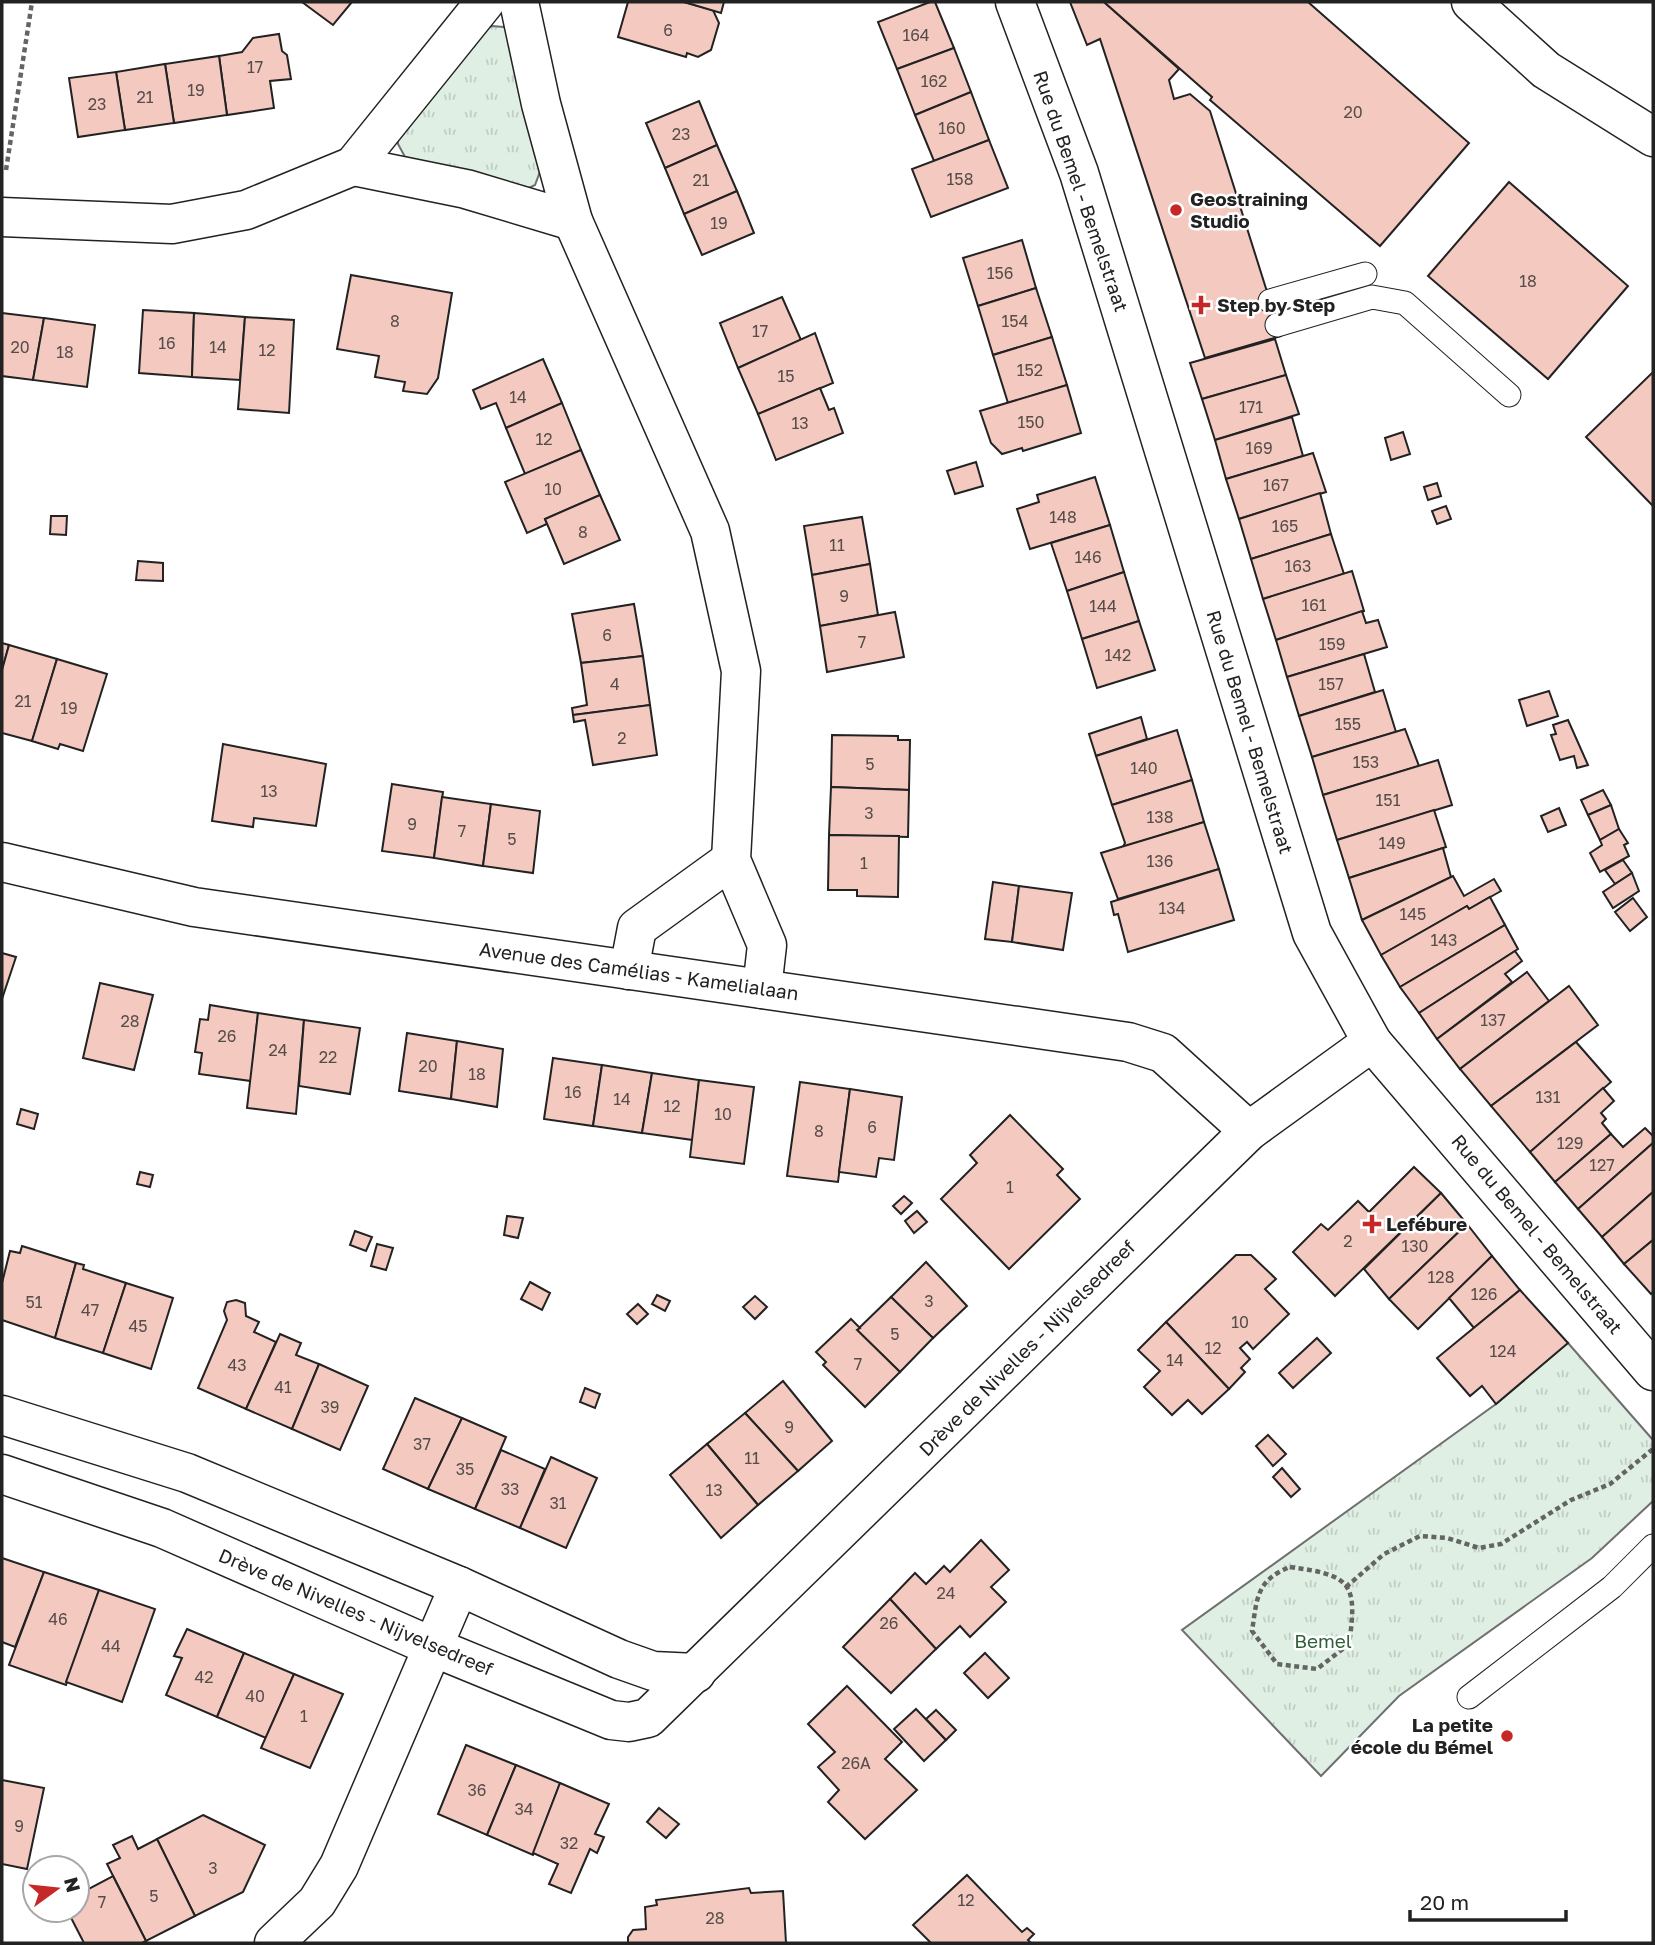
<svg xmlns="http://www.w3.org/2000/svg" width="1655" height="1945" font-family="'Golos Text',sans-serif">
<defs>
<pattern id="grass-tufts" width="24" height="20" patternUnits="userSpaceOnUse" patternTransform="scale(1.75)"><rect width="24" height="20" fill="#e0efe3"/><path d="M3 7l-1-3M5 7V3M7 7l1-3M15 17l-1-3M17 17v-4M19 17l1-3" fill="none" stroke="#c0cdc2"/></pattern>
</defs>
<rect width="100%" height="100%" fill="#fff"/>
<g fill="url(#grass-tufts)" stroke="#6f6f6f" stroke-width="2">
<path d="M492,26L504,27L514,37L541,169L535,185L525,190L405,157L398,144V129L478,31Z"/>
<path d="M1568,1343L1653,1440V1501L1592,1558L1399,1696L1321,1776L1182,1630L1496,1404Z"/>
</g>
<g fill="#f3c9c0" stroke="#222" stroke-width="2">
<path d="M302,2H352L333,25Z"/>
<path d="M628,2H684L713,10L719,23L711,50L698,57L687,53L686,57L618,37Z"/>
<path d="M684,2H724L721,13Z"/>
<path d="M930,2H935L954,48L897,69L878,22Z"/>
<path d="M1070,2H1104L1179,69L1169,80L1174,99L1190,94L1210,111L1281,336L1205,358L1100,39L1087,45Z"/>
<path d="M1104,2H1308L1469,143L1380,246L1210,100L1212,97Z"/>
<path d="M279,34L282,51L287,55L291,79L270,81L274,108L227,115L219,56L242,52L253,38Z"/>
<path d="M954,48L971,92L915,115L897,69Z"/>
<path d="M219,56L227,115L174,123L165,64Z"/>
<path d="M165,64L174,123L125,130L116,72Z"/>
<path d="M116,72L125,130L78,137L69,78Z"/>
<path d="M971,92L989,140L934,161L915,115Z"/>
<path d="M699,101L717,145L665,168L646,123Z"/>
<path d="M989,140L1008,188L931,217L912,169Z"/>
<path d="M717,145L737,191L684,214L665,168Z"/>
<path d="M1509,182L1628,286L1548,379L1428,276Z"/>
<path d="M737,191L754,233L702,255L684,214Z"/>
<path d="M1022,240L1036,288L978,306L963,258Z"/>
<path d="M351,275L452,293L438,378L427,394L403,391L405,382L375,377L379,356L337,349Z"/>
<path d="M1036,288L1052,337L993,355L978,306Z"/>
<path d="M782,297L801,340L738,368L720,323Z"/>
<path d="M143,310L194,313L192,377L139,373Z"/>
<path d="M2,313L44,318L33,380L2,376Z"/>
<path d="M194,313L245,317L240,380L192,377Z"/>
<path d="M245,317L294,320L289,413L238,409Z"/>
<path d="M44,318L95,325L87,387L33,380Z"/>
<path d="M815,333L833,383L758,414L738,368Z"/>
<path d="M1052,337L1067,385L1008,403L993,355Z"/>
<path d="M1275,339L1286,375L1202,399L1190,363Z"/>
<path d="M543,359L562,403L506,428L496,403L481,409L473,390Z"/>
<path d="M1653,372V506L1586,437Z"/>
<path d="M1286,375L1299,414L1215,440L1202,399Z"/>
<path d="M1067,385L1081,433L1023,451L1022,448L1002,454L991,443L980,411Z"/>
<path d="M820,388L829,410L834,408L843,433L776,460L758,414Z"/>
<path d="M562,403L581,450L525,474L506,428Z"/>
<path d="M1292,417L1303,456L1226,479L1215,440Z"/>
<path d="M1403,432L1410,454L1391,460L1385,438Z"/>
<path d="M581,450L600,495L545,519L547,524L527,533L505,482Z"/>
<path d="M1313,453L1326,492L1239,519L1226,479Z"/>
<path d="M976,462L983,486L955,494L947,471Z"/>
<path d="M1095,477L1110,525L1030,549L1017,509L1039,502L1037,495Z"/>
<path d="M1437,483L1441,496L1428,500L1424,487Z"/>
<path d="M1320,493L1331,534L1251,559L1239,519Z"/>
<path d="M600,495L620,540L564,564L545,519Z"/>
<path d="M1446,506L1451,519L1437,524L1432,511Z"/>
<path d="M51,516H67L66,535L50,534Z"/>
<path d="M862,517L870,564L812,575L804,526Z"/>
<path d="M1110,525L1124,572L1067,591L1051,543Z"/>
<path d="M1331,534L1344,574L1263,599L1251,559Z"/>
<path d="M138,561L163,563V581L136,580Z"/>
<path d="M870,564L878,615L820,626L812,575Z"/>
<path d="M1352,571L1364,611L1276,640L1263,599Z"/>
<path d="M1124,572L1139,621L1082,639L1067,591Z"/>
<path d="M634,604L643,656L581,663L572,614Z"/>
<path d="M1362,611L1366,623L1378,620L1387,647L1287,677L1276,640Z"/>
<path d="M895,612L904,657L827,672L820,626Z"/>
<path d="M1139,621L1155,670L1097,688L1082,639Z"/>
<path d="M2,643L9,645L2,670Z"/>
<path d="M9,645L57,659L32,741L2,733V670Z"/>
<path d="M1364,654L1375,692L1299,716L1287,677Z"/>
<path d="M643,656L650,705L573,715L572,708L587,705L581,663Z"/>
<path d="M57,659L107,674L83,751L60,744L58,749L32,741Z"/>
<path d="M1383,690L1396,732L1312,757L1299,716Z"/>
<path d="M1549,691L1558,716L1527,726L1519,700Z"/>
<path d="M650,705L657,755L593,765L585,720L574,722L573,715Z"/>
<path d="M1141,717L1147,739L1096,756L1089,734Z"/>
<path d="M1568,720L1588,765L1577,768L1574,756L1560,760L1551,735L1556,734L1553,725Z"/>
<path d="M1405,729L1419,766L1323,795L1312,757Z"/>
<path d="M1177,730L1192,780L1112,805L1096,756Z"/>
<path d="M832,735L898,736V740H910L909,790L831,787Z"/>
<path d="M223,744L326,764L316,826L254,818L253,827L212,821Z"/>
<path d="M1438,760L1452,805L1337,840L1323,795Z"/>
<path d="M1192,780L1204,822L1123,847L1125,843L1112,805Z"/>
<path d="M392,784L443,792L434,858L382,851Z"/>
<path d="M831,787L909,790L908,837L829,835Z"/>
<path d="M1603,790L1611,805L1588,815L1581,800Z"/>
<path d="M442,797L491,804L483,866L434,858Z"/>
<path d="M491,804L540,811L533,873L483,866Z"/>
<path d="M1611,805L1619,829L1600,840L1588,815Z"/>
<path d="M1559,808L1566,825L1548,832L1541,816Z"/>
<path d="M1434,810L1446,847L1349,878L1337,840Z"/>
<path d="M1204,822L1219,869L1118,899L1101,853Z"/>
<path d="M1619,829L1628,843L1624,845L1629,856L1600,872L1590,853L1602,845L1600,840Z"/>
<path d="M829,835L899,836L898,897L857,896V890H828Z"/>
<path d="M1443,848L1451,877L1362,920L1349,878Z"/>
<path d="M1623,860L1632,873L1615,884L1605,870Z"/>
<path d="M1219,869L1234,920L1128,952L1118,914L1114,915L1111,902Z"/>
<path d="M1632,873L1639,891L1613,908L1603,892Z"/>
<path d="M1453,876L1464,896L1494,879L1501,891L1469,909L1467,906L1381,955L1362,920Z"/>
<path d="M993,882L1019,886L1012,942L985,939Z"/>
<path d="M1019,886L1072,893L1063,950L1012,942Z"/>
<path d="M1490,897L1505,925L1400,987L1381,955L1467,906L1469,909Z"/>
<path d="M1633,898L1647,917L1630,931L1615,912Z"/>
<path d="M1505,925L1518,949L1419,1013L1400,987Z"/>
<path d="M1515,951L1522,961L1505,974L1512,982L1437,1039L1419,1013Z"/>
<path d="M2,953L16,957L2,999Z"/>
<path d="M1527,972L1549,1001L1460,1069L1437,1039Z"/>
<path d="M100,983L153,995L134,1070L83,1058Z"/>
<path d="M1569,986L1598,1025L1491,1106L1460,1069Z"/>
<path d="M210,1005L258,1013L251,1081L199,1074L202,1053L195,1052L200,1019L208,1020Z"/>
<path d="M258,1013L304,1020L296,1114L247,1108Z"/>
<path d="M304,1020L360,1028L350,1094L299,1086Z"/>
<path d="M407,1033L457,1041L451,1099L399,1091Z"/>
<path d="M457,1041L503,1049L497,1107L451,1099Z"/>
<path d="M1576,1042L1611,1082L1530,1152L1491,1106Z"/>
<path d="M553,1058L602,1065L593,1126L544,1119Z"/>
<path d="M602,1065L652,1073L642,1133L593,1126Z"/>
<path d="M652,1073L699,1080L693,1140L642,1133Z"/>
<path d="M699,1080L754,1087L744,1164L690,1157Z"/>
<path d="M800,1082L850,1089L838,1182L787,1176Z"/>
<path d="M1603,1088L1614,1101L1601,1113L1606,1119L1602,1123L1611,1134L1555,1182L1530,1152Z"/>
<path d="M850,1089L902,1097L894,1160L879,1158L876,1177L839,1172Z"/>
<path d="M21,1109L38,1114L34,1129L17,1124Z"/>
<path d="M1010,1115L1063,1169L1057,1175L1080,1199L1009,1269L941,1199L977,1163L970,1155Z"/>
<path d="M1645,1128L1653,1136V1143L1578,1209L1555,1182L1611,1134L1623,1147Z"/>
<path d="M1653,1143V1192L1602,1237L1578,1209Z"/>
<path d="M1414,1167L1441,1193L1335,1296L1293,1252L1321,1224L1328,1230L1358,1201L1369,1212Z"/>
<path d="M140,1172L153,1175L150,1187L137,1184Z"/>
<path d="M1653,1192V1240L1624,1264L1602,1237Z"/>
<path d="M1441,1193L1467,1224L1389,1299L1364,1269Z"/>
<path d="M904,1196L912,1203L901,1214L893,1206Z"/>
<path d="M917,1211L927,1222L914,1233L905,1221Z"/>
<path d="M507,1216L523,1218L518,1238L504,1235Z"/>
<path d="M1467,1224L1492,1256L1418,1329L1389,1299Z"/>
<path d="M355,1231L372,1237L366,1251L350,1245Z"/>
<path d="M1653,1240V1292L1651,1294L1624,1264Z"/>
<path d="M377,1244L393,1248L386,1270L371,1266Z"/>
<path d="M22,1246L76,1263L55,1338L2,1320V1283L10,1251L20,1253Z"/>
<path d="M1236,1255H1251L1276,1279L1265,1289L1289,1314L1253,1349L1247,1342L1240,1348L1250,1359L1241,1368L1245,1372L1229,1389L1166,1322Z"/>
<path d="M1492,1256L1520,1290L1474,1328L1449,1298Z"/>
<path d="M926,1262L967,1306L933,1338L891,1297Z"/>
<path d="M76,1263L84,1265L83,1269L126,1283L103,1353L55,1338Z"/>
<path d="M530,1282L550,1293L542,1310L521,1299Z"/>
<path d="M126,1283L173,1298L151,1369L103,1353Z"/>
<path d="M1520,1290L1568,1343L1496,1404L1482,1386L1470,1396L1437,1358Z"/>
<path d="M657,1295L670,1301L665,1311L652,1304Z"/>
<path d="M755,1296L767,1307L755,1319L743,1307Z"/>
<path d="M891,1297L933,1338L900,1372L857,1330Z"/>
<path d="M236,1300L245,1303L246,1316L259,1322L254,1332L276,1342L246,1409L198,1388L227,1320L224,1311L227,1302Z"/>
<path d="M638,1304L648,1314L637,1324L627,1314Z"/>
<path d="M851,1319L860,1328L857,1330L900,1372L865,1407L823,1365L826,1362L816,1352Z"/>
<path d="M1166,1322L1229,1389L1202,1414L1188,1400L1172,1415L1144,1387L1160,1371L1138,1350Z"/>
<path d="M280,1334L301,1343L296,1355L319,1364L292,1429L246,1409Z"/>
<path d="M1317,1338L1331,1353L1293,1388L1279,1373Z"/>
<path d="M319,1364L368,1386L340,1450L292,1429Z"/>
<path d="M783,1381L832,1441L798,1471L745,1413Z"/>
<path d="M585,1388L600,1394L595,1408L580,1402Z"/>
<path d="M415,1398L462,1418L428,1489L383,1469Z"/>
<path d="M745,1413L798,1471L758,1505L707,1444Z"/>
<path d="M462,1418L506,1437L475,1509L428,1489Z"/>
<path d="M1268,1435L1286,1454L1273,1466L1256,1446Z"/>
<path d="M707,1444L758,1505L721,1538L670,1475Z"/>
<path d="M501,1450L545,1469L520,1528L475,1509Z"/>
<path d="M551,1457L597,1478L566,1548L520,1528Z"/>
<path d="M1282,1468L1300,1489L1291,1497L1273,1477Z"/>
<path d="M981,1540L1009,1570L991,1587L1006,1602L970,1637L960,1626L936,1649L890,1599L915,1573L926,1584L944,1566L950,1572Z"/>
<path d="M2,1558L44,1572L15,1647L2,1642Z"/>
<path d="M44,1572L99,1590L66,1685L9,1665Z"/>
<path d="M99,1590L155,1609L122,1702L66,1682Z"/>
<path d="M890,1599L936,1649L891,1693L843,1647Z"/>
<path d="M187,1629L244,1653L217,1717L166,1695L182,1658L174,1656Z"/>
<path d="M244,1653L294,1674L266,1738L217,1717Z"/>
<path d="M985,1653L1009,1678L988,1698L964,1673Z"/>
<path d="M294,1674L343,1694L310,1768L261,1748Z"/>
<path d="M847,1686L902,1742L885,1759L917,1790L865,1839L828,1802L839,1790L818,1767L835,1752L808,1724Z"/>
<path d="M916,1709L946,1740L924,1761L894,1729Z"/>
<path d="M936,1710L956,1730L946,1740L926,1719Z"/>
<path d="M466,1745L516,1765L487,1835L438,1814Z"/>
<path d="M516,1765L560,1783L533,1855L487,1835Z"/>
<path d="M2,1780L44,1788L27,1869L2,1864Z"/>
<path d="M560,1783L609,1804L595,1834L604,1837L597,1853L590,1849L571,1893L549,1884L558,1864L533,1853Z"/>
<path d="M659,1808L679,1824L666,1838L647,1822Z"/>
<path d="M203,1815L265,1845L243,1892L195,1916L157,1839Z"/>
<path d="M132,1836L138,1849L157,1839L195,1916L146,1941L107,1864L120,1858L113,1845Z"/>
<path d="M967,1875L1022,1932L1027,1928L1034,1934L1028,1940L1031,1943H931L913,1925Z"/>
<path d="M113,1876L146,1941L142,1943H84L67,1910H77V1895Z"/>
<path d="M749,1888L751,1893L783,1891L786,1943H628V1937L633,1930L646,1929L645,1907L657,1905L656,1900Z"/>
</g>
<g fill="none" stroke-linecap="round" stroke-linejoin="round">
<defs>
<g id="lane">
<path d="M1270,301L1365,274"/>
<path d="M1277,325L1372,297L1405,303L1509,395"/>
<path d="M1469,1697L1612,1587L1653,1546"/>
</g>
<g id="street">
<path d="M1015,2L1079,173L1312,933L1372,1042L1653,1371"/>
<path d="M353,166L466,189L573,221L541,104L519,2"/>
<path d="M2,217L172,224L246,210L353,166L485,2"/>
<path d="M573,221L710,531L741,671L731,860L767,945L762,989"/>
<path d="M2,862L194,907L1128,1042L1163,1053L1249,1131"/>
<path d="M629,970L637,928L731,860"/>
<path d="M2,1415L187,1473L459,1586L619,1659L653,1671L696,1673"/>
<path d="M2,1474L162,1528L433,1647L611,1720L629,1722L648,1718L1249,1131L1372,1042"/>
<path d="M274,1943L317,1902L339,1866L459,1586"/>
</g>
<path id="secondary" d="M1471,2L1546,70L1653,137"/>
</defs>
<use href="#lane" stroke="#222" stroke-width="25"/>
<use href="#street" stroke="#222" stroke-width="41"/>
<use href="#secondary" stroke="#222" stroke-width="41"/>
<g stroke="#646464" stroke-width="4.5" stroke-dasharray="5 3.5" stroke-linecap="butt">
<path d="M6,170L32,2"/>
<path d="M1290,1567C1351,1575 1358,1583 1349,1644L1317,1669L1277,1664L1252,1631C1257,1599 1256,1580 1290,1567Z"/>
<path d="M1346,1587L1384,1554L1420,1536L1447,1538L1479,1548L1501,1544L1571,1500L1610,1484L1653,1449"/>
</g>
<use href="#lane" stroke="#fff" stroke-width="23"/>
<use href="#street" stroke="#fff" stroke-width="38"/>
<use href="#secondary" stroke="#fff" stroke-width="38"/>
</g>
<g fill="#c62828" stroke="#fff" stroke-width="2.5">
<circle cx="1176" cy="210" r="7"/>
<path d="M1197.5 294.5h7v7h7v7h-7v7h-7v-7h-7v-7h7z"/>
<path d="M1368.5 1213.5h7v7h7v7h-7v7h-7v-7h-7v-7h7z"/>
<circle cx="1507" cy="1736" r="7"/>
</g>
<g text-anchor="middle" stroke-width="5" stroke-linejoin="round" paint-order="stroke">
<g font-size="16" fill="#564c4a">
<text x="668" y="36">6</text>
<text x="916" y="41">164</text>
<text x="255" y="73">17</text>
<text x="934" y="87">162</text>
<text x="196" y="96">19</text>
<text x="145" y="103">21</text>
<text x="97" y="110">23</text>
<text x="1353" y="118">20</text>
<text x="952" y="134">160</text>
<text x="681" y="140">23</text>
<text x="960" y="185">158</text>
<text x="701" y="186">21</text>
<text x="719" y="229">19</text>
<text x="1000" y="279">156</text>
<text x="1528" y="287">18</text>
<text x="395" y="327">8</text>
<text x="1015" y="327">154</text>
<text x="760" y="337">17</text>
<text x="167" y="349">16</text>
<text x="20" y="353">20</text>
<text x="218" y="353">14</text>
<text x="267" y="356">12</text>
<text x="65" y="358">18</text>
<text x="1030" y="376">152</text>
<text x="786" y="382">15</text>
<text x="518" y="403">14</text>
<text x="1251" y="413">171</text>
<text x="1031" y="428">150</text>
<text x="800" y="429">13</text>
<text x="544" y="445">12</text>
<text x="1259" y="454">169</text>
<text x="1276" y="491">167</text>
<text x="553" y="495">10</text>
<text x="1063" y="523">148</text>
<text x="1285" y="532">165</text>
<text x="583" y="538">8</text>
<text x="837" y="551">11</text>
<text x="1088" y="563">146</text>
<text x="1298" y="572">163</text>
<text x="844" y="602">9</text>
<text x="1314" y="611">161</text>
<text x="1103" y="612">144</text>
<text x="607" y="641">6</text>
<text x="862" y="648">7</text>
<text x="1332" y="650">159</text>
<text x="1118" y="661">142</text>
<text x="615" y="690">4</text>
<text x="1331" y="690">157</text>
<text x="23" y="707">21</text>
<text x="69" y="714">19</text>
<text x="1348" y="730">155</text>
<text x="622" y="744">2</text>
<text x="1366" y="768">153</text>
<text x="870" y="770">5</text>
<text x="1144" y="774">140</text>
<text x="269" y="797">13</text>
<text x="1388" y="806">151</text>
<text x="869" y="819">3</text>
<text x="1160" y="823">138</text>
<text x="412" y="830">9</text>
<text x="462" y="837">7</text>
<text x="512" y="845">5</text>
<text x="1392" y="849">149</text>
<text x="1160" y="867">136</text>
<text x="864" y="869">1</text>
<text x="1172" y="914">134</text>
<text x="1413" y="920">145</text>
<text x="1444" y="946">143</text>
<text x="1493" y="1026">137</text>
<text x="130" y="1027">28</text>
<text x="227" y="1042">26</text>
<text x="278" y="1056">24</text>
<text x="328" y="1063">22</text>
<text x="428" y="1072">20</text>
<text x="477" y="1080">18</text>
<text x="573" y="1098">16</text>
<text x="1548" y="1103">131</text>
<text x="622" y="1105">14</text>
<text x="672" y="1112">12</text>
<text x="723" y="1120">10</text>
<text x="872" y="1133">6</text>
<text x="819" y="1137">8</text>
<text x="1570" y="1149">129</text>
<text x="1602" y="1171">127</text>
<text x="1010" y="1193">1</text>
<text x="1348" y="1247">2</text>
<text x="1415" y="1252">130</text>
<text x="1441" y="1283">128</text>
<text x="1484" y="1300">126</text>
<text x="929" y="1307">3</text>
<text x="34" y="1308">51</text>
<text x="90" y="1316">47</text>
<text x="1240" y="1328">10</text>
<text x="138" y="1332">45</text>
<text x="895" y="1340">5</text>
<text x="1213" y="1354">12</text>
<text x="1503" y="1357">124</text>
<text x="1175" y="1366">14</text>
<text x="858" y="1370">7</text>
<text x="237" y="1371">43</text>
<text x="283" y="1393">41</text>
<text x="330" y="1413">39</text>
<text x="789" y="1433">9</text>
<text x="422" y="1450">37</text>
<text x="752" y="1464">11</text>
<text x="465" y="1475">35</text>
<text x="510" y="1495">33</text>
<text x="714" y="1496">13</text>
<text x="558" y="1509">31</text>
<text x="946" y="1599">24</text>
<text x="58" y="1625">46</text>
<text x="889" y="1629">26</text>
<text x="111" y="1652">44</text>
<text x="204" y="1683">42</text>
<text x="255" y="1702">40</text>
<text x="304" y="1722">1</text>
<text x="856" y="1769">26A</text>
<text x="477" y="1796">36</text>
<text x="524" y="1815">34</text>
<text x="19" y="1832">9</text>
<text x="569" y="1849">32</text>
<text x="213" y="1874">3</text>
<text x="154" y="1902">5</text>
<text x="966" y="1906">12</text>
<text x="102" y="1908">7</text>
<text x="715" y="1924">28</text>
</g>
<g font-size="19" fill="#222" stroke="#fff">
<text transform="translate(1081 191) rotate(71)" y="7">Rue du Bemel - Bemelstraat</text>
<text transform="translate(1250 732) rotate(73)" y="7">Rue du Bemel - Bemelstraat</text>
<text transform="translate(639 971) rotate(8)" y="7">Avenue des Camélias - Kamelialaan</text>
<text transform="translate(1537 1234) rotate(50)" y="7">Rue du Bemel - Bemelstraat</text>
<text transform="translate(1027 1348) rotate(-45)" y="7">Drève de Nivelles - Nijvelsedreef</text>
<text transform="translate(356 1612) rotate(23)" y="7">Drève de Nivelles - Nijvelsedreef</text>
</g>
<g font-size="19" font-weight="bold" fill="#222" stroke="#fff" text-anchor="start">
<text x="1190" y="206">Geostraining<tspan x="1190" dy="22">Studio</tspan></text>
<text x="1217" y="312">Step by Step</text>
<text x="1386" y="1231">Lefébure</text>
<text x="1493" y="1732" text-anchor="end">La petite<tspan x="1493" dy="22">école du Bémel</tspan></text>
</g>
<g font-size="19" fill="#2f5e38" stroke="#fff">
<text x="1323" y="1648">Bemel</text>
</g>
</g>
<rect width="1655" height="1945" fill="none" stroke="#222222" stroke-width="7"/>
<g transform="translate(56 1889) rotate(75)"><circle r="33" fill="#ffffff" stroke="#a7a7a7" stroke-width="2"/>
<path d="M0-5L12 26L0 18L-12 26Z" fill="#c62828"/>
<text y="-10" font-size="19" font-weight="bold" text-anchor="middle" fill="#222222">N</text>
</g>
<path d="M1410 1910v10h156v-10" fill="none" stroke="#222222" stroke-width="3.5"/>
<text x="1420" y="1910" font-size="21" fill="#222222" stroke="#ffffff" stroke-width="5" paint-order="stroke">20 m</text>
</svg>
